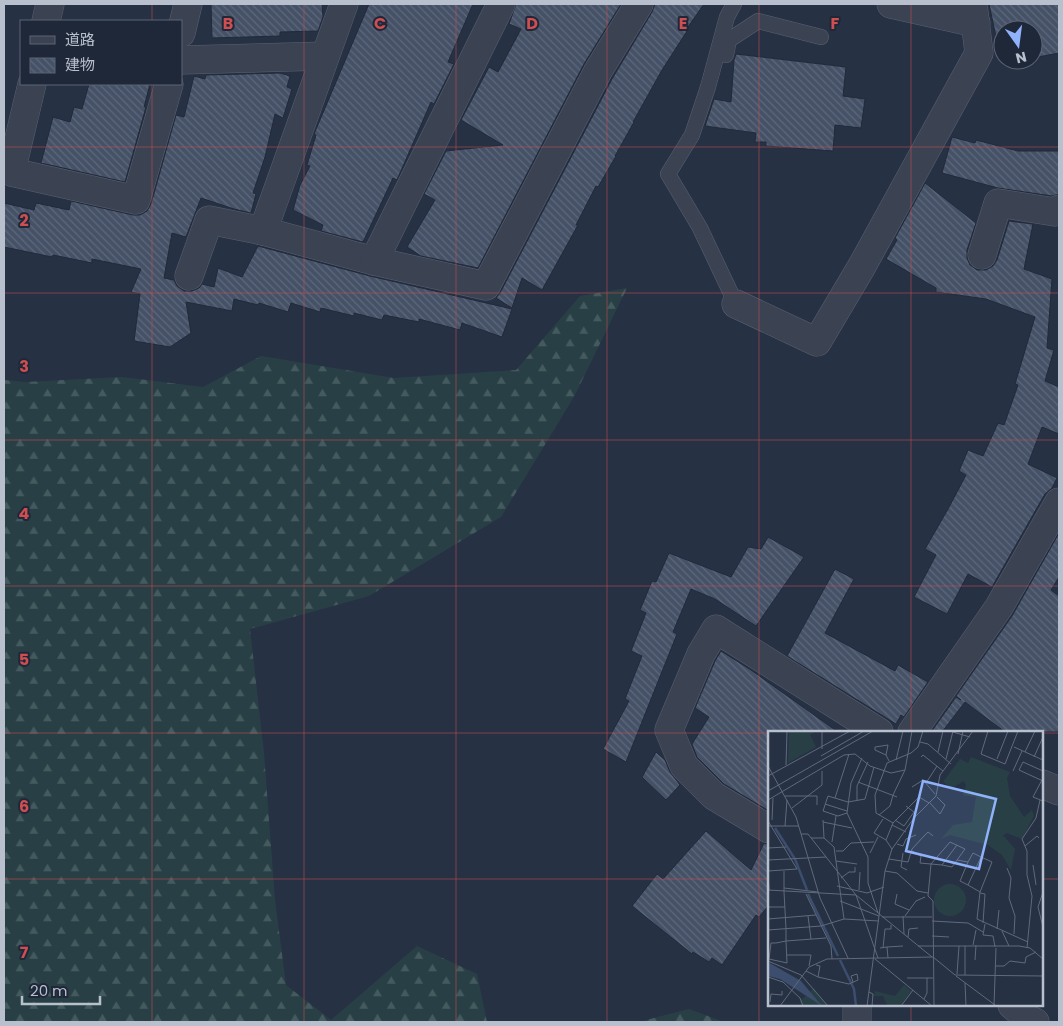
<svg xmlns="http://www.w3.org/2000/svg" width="1063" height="1026" font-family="Poppins,'Noto Sans JP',sans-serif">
<defs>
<pattern id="forest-firs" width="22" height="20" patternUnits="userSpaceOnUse" patternTransform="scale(1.25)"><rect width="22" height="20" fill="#284045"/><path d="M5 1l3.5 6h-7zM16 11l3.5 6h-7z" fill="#455a5f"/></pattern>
<pattern id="building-back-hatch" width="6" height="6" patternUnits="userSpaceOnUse" patternTransform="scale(1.25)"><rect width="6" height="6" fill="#455166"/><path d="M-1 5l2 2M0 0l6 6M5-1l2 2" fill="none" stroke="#5e687b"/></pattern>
</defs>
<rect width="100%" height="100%" fill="#263144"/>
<g fill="url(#forest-firs)">
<path d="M627,288L575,395L501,517L369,596L250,629L264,753L275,900L286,985L331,1020L417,946L477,974L487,1022H4V380L25,382L122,377L203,387L261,356L394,378L516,370L580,296Z"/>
<path d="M689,1009L724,1022H643L646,1020Z"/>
</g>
<g fill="url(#building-back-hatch)" stroke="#212a3b">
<path d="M211,4H322L323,17L318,31L280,32V36L212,38Z"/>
<path d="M369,4H473L448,62L454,64L434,104L431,102L397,180L393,178L363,242L321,231L323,225L293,210L300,185L310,166L307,165L316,135L314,134Z"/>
<path d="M516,4H621L584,64L478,268L421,256L407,247L435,200L424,194L446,151L503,145L461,120L489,67L498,72L521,29L509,24Z"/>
<path d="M655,4H704L688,27L689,28L662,70L633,122H634L615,156H616L598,187L596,186L576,225H578L542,290L522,278L512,308L496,298L500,293L612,79L652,12Z"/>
<path d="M989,4H1059V53L1033,58V30H1003V60H1023L1002,65Z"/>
<path d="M736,54L846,67L843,96L865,99L861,128L835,125L833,151L766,146V142H755L756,133L705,126L714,99L731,102L734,60Z"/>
<path d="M280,73L290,76L287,87L292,89L283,118L275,114L265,157L253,193L256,194L251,213L234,209L201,198L186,237L172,233L164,278L174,280L177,286L184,291H192L199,288L202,284L214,287L218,268L242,277L258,246L370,276L512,309L502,337L462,323L460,330L419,319V322L384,315L382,320L354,313V316L321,308L320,312L291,303L288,312L259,303L258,305L234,299L232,311L186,302L191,333L170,347L134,341L140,294L131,292L141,269L92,259V263L53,255L52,257L4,247V203L34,210L36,203L69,210L71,201L133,215H140L147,211L151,204L176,115L184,117L194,76L205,79L206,75Z"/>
<path d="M89,84H150L144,107H146L125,182L41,163L53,117L70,122L74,107L82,109Z"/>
<path d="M952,137L975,143L976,140L1018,151H1059V194L1052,196L998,188L942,173Z"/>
<path d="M925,183L976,223L967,250V258L970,265L977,270H986L993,266L997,260L1009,221L1033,224L1024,269L1052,279L1047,348L1054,350L1045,381L1059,387V434L1042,427L1028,464L1057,478L1052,488L1045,494L992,587L968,574L947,614L914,597L936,555L925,549L948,509L966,475L959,471L968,450L983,456L998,423L1004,425L1018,385L1015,384L1035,317L986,299L936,292V288L886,259L897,240L895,238Z"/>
<path d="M1059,533V577L1051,590L1059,596V732H1005L965,702L942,732H931L956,697L961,700L956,696L1012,616Z"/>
<path d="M768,537L804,557L756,626L715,599L691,589L673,632L677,634L626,762L603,749L629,701L625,699L642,656L631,651L646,613L640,610L652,581L656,582L669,553L731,577L748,547L761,549Z"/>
<path d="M835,569L854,579L825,633L895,671L898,665L928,682L904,717L901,715L896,724L787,656Z"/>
<path d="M721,651L751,670L838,732H769V811L724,784L697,757L692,744L709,717L695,708L715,661Z"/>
<path d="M656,752L665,760L670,772L680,785L666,800L642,777Z"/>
<path d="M706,831L751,870L764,843L769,845V905L759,917L756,915L722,965L712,958L709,962L693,952L692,954L632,906L657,874L663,879Z"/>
</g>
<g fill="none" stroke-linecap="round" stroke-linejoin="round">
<defs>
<g id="lane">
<path d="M734,4L727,17L708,87L692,135L668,174L700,228L736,304"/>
<path d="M726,55L729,40L758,21L821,37"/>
</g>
<g id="street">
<path d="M344,4L263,231L374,261L486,286L598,71L639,4"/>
<path d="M891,4L976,23"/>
<path d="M46,21L50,4"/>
<path d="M181,33L188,4"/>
<path d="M181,60L325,56"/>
<path d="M32,84L11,172L136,200L169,84"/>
<path d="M982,255L998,203L1055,212L1059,209"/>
<path d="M374,261L501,4"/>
<path d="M189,276L209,220L263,231"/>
<path d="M736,304L817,342L862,266L979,53L973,4"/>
<path d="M912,732L999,607L1059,502"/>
<path d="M1042,784L1059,791"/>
<path d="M769,829L714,796L684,766L669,730L701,654L716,629L879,732"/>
<path d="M857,1005V1022"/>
<path d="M1012,1005L1028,1019L1035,1022"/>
</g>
</defs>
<use href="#lane" stroke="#596171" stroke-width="16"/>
<use href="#street" stroke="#596171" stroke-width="29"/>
<use href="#lane" stroke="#3b4353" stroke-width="15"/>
<use href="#street" stroke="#3b4353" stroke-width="28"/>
</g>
<path fill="none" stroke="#ce4e51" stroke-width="1" stroke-opacity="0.55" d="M152,4V21M304,4V1022M456,4V1022M607,4V1022M759,4V1022M911,4V732M152,84V1022M4,147H1059M4,293H1059M4,440H1059M4,586H1059M4,733H769M1042,733H1059M4,879H769M1042,879H1059M911,1005V1022"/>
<g transform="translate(768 731)">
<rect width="275" height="275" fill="#263144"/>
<path d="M21,0H48L42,4L48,16L20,32ZM136,254L143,260L132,275L119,274L115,265H106L107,260L127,265ZM46,257L59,275H34L32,270Z" fill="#284045"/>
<path d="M203,26L242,41L239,47L242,65L256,86L264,79L266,85L254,108L239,102L235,104L247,118L243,139L234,124L220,114L182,104L173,108L185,94L204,91L208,66L195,64L198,54L196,50L184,57L175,51L192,28L200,32ZM166 169a16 16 0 1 1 32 0a16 16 0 1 1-32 0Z" fill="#284045"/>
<path d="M0,231L33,250L54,275L12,248L0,245Z" fill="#3c4d6d"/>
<path fill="none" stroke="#3c4d6d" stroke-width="2.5" d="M7,97L27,128L39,159M40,163L70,225M72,229L86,258L88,275"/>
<path fill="none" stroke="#606a7b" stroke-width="1" d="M220,0L213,23L237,33L250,0M185,1L202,6M152,11L160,13L183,33M246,16L275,29M54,18V0M170,21L175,0M257,21L267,0M190,23L195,0M118,24L107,19V16L120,14L118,24L121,30M53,25L96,0M153,26L155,24L175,40M266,26L275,6M94,27L83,52L79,82L100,126V152L110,182M178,28L185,0M229,28L240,0M128,29L135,0M18,34L19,0M0,35L28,86L52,167L80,227M245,40L254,20M275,40L255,31L251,39L275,50M0,45L82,0M275,47L265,66L275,70M90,51L129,66M158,52L169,35M144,56L155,49L167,63M0,60L105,0M125,64L137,39L144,0M17,65H49V74M67,67L81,23M0,69L76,24L87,23L102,35L123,42L137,39M89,70V55L100,31M162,72L172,83L177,74L169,66M57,73L79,80M24,77L54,54V40M79,82L70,85L55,80L60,65L80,71L97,68L106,36M111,84L122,75L125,64M115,88L106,102L118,109M4,89L5,67M55,89L56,107M127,89L136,95L146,81L138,75M0,90L29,138L0,140M55,91L84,97M125,92L108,82L107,64L119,32L143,22L150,16L155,0M124,94L138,101M0,95H31M17,95L19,69M33,103H40L88,164L164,226M43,107H56L66,116L76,188M64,111L68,85M129,113L135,115L138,108L148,104M257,115L269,105L271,107M0,117L18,116M124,118L118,109L125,92L151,66L161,72M68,120H75L83,112L106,111M144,120L153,125L152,132L174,134L189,114M102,122L110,106M135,122L133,136L139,139M121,128L140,131L144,118L156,105L160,101L165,105M0,129L58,126M189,129L200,131L205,122L213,126L200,154L212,161L209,188L260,211M68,130L89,133M200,131L192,150L200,154M265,134L268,154M239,137L243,147L241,167L247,185L246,203M16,140V161L18,198V210L19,232L1,228L3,212H8L18,210L58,207M117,140L129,142L149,160L160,162M0,143L1,159M73,147L81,141H87V136M69,155L99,162L116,156M16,157L50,161M0,159L88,164L110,227M91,159L92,141M212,161L224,131L213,126M275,161L270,176L275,196M212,162L217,163L215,192M38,163L63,215L64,228M129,163L127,173L141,179M72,170L111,185M0,176H17M40,185L43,208M135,185L136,203M137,185L148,170L157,166M114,186H164M0,188L48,184M164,190L200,192L215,201M217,193L215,204L225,205L227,216M229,198L231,179M0,199L53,195L76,188L111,190M234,200L241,215M164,205L181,206M140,206L141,198L150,197M205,214L208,199M150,215H251L262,217L275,228M119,216L135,215M112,217L119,216L120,227M115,217L117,198H123V194M259,217L264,165L259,144V120L254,108L268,87L272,69M19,224H43L41,235M107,228L164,275M207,229L208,214M0,230L33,244L60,275M48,234L52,235L50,246M228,235H236L242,230L257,232L258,226L268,221M38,240L50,246L81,253L90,249L89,243L83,245L85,251M189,243L191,215M197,244V215M188,245L227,274M0,246L15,251L32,267L35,275M139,247H165M197,252L198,275M101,261L105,263L104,275M156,268L159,262V247M2,271L3,263L14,264V260M12,275L41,236L59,228L165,226L187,244L275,245M99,275L117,140L124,118L146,87L168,65L172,44L205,0M133,275L145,259M166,275L165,170L160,165L163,133L182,111L197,118L184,136L174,134M226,275L228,217"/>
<path fill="#8fb2fb" fill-opacity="0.15" stroke="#8fb2fb" stroke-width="2.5" d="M155,50L228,68L211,138L138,120Z"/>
<rect width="275" height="275" fill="none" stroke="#b8bfcd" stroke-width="2.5"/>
</g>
<g font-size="16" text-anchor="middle" font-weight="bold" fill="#ce4e51" stroke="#1f2839" stroke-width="4" stroke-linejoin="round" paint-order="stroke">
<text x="228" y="29">B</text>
<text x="380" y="29">C</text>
<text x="532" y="29">D</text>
<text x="683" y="29">E</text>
<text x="835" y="29">F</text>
<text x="24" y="226">2</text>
<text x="24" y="372">3</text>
<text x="24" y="519">4</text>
<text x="24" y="665">5</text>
<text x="24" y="812">6</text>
<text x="24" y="958">7</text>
</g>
<rect width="1063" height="1026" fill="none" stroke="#b8bfcd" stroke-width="10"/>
<rect x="20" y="20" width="162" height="65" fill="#1f2839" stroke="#5c6474"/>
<rect x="30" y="36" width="25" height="8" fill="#3b4353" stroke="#5c6474"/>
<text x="65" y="45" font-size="15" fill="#b8bfcd">道路</text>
<rect x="30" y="58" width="25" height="15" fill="url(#building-back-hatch)" stroke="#5c6474"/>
<text x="65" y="70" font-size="15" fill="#b8bfcd">建物</text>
<g transform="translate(1018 45) rotate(166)"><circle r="24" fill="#1f2839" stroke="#5c6474"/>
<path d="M0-4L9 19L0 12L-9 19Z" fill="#8fb2fb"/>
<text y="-8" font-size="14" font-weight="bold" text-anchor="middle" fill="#b8bfcd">N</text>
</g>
<path d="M22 996v8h78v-8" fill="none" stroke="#b8bfcd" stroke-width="2.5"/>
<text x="30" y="996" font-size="15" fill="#b8bfcd" stroke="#1f2839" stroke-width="4" paint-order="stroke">20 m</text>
</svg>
